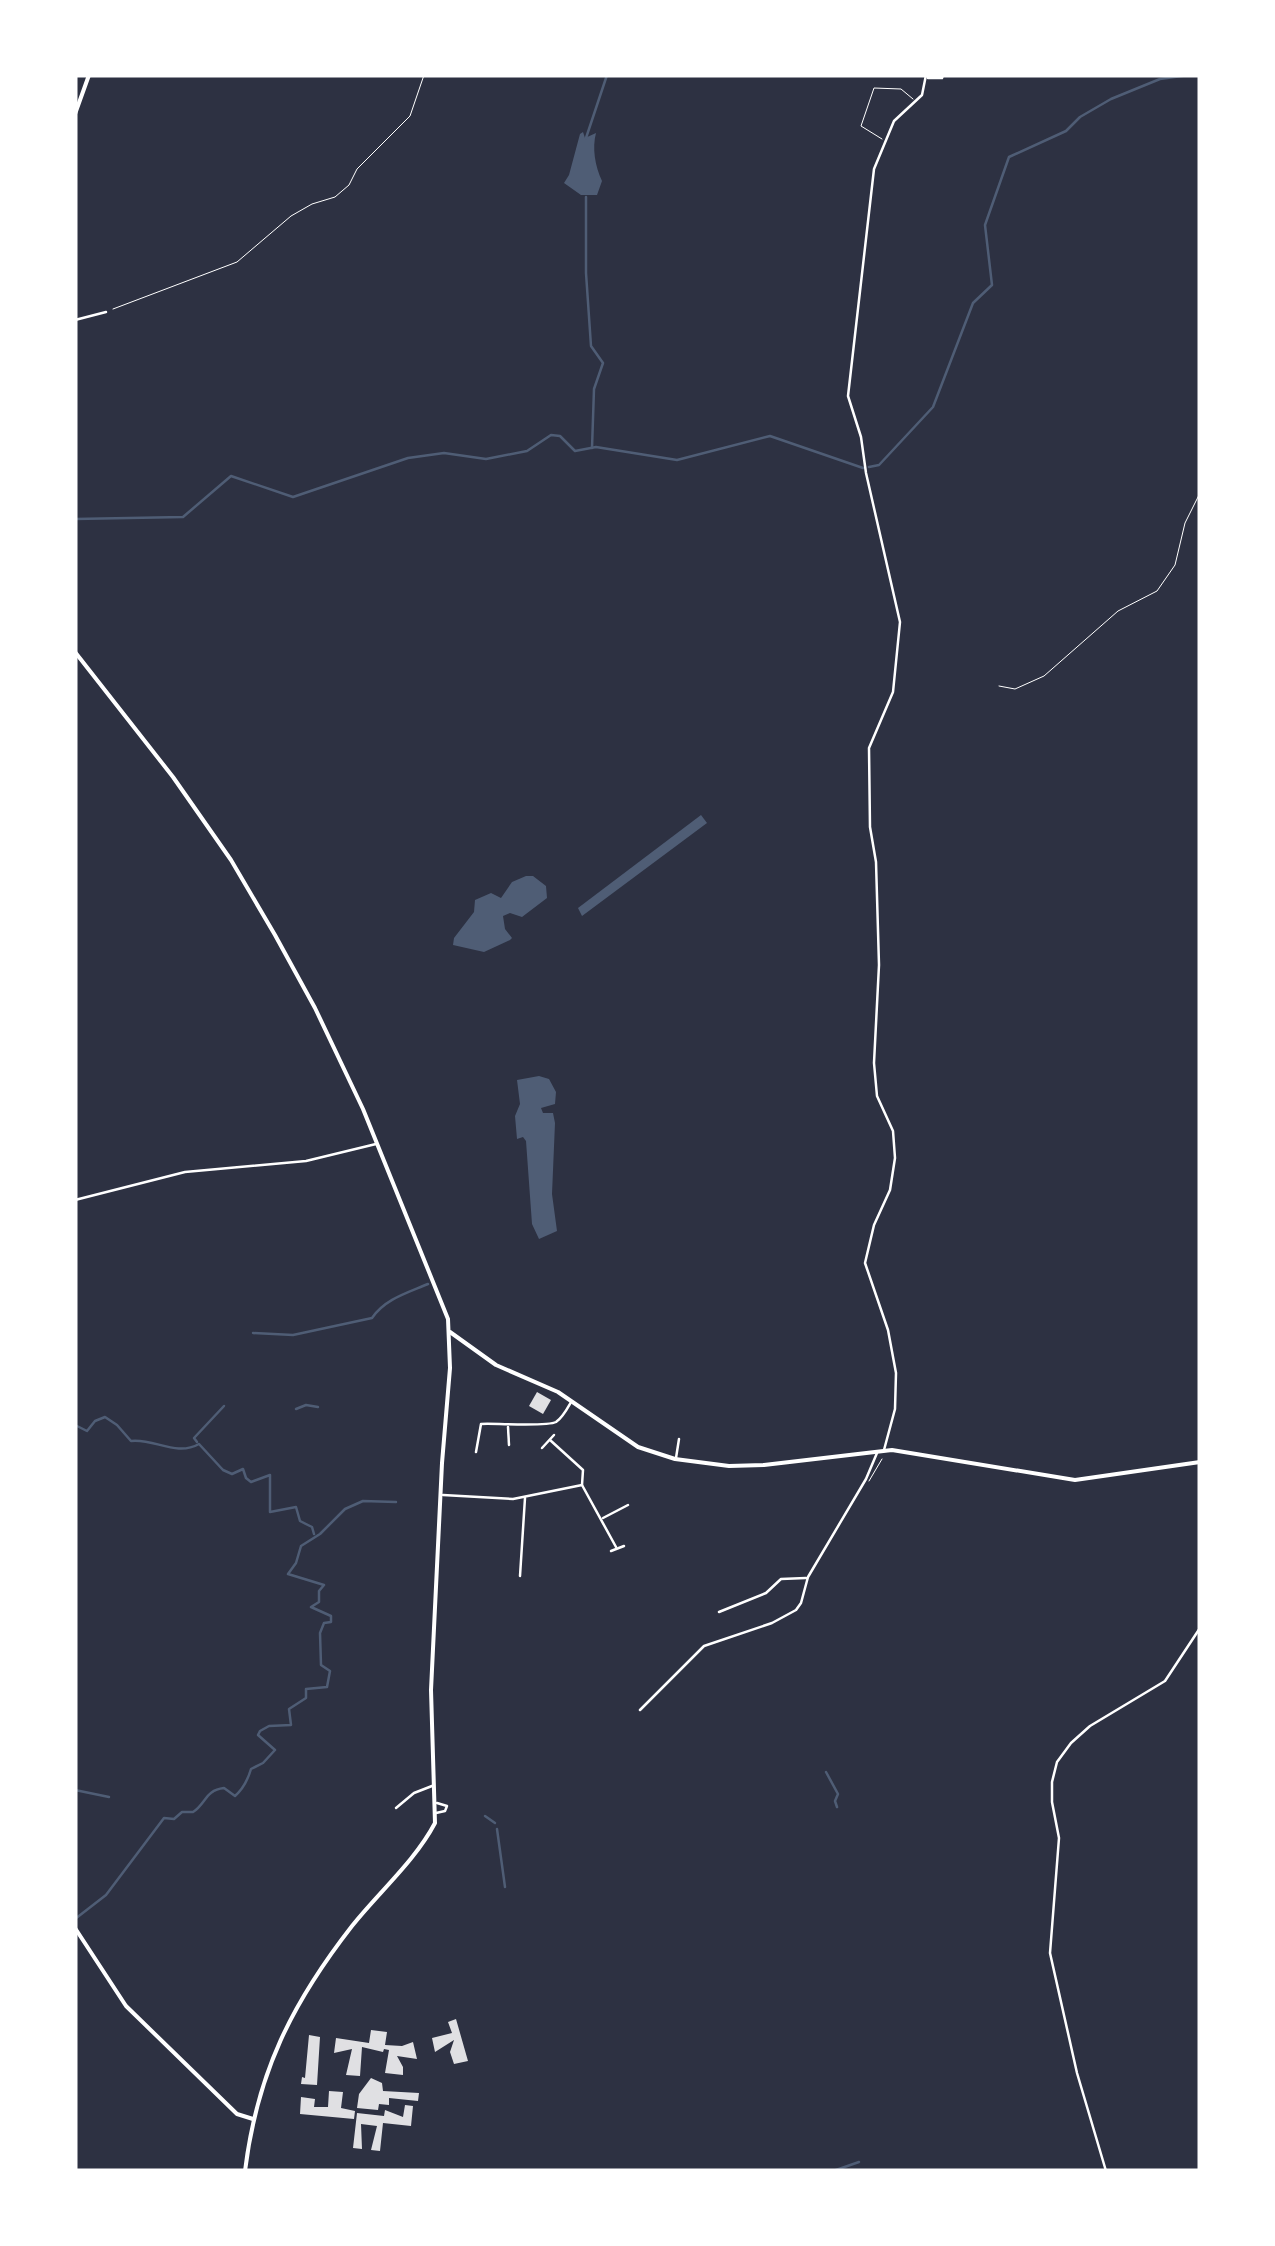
<svg xmlns="http://www.w3.org/2000/svg" width="1275" height="2246" font-family="'Titillium Web',sans-serif">
<rect width="100%" height="100%" fill="#2d3142"/>
<g fill="#4f5d75">
<path d="M583,132L585,138L596,133C592,148 595,166 602,181L597,195H581L564,183L569,175L580,134Z"/>
<path d="M701,815L707,823L582,916L578,908Z"/>
<path d="M526,876H533L546,886L547,898L522,917L510,913L503,916L505,929L512,938L510,940L484,952L453,945L454,938L474,912L475,900L491,893L501,898L512,882Z"/>
<path d="M539,1076L549,1079L556,1092L555,1104L541,1108L543,1113H553L555,1123L552,1194L557,1231L539,1239L532,1224L526,1141L523,1137L517,1139L515,1116L520,1104L517,1080Z"/>
</g>
<g fill="none" stroke-linecap="round" stroke-linejoin="round">
<g stroke="#4f5d75" stroke-width="2.5">
<path d="M586,138L607,75"/>
<path d="M586,197V273L591,346L603,363L594,389L592,448"/>
<path d="M869,467L879,465L933,407L973,303L992,285L985,225L1009,157L1066,131L1080,117L1111,99L1160,79L1189,75"/>
<path d="M75,519L183,517L231,476L293,497L408,458L444,453L486,459L527,451L551,435L560,436L575,451L596,447L677,460L770,436L863,468"/>
<path d="M253,1333L293,1335L372,1318C385,1299 407,1293 428,1284"/>
<path d="M296,1409L306,1405L318,1407"/>
<path d="M75,1425L87,1431L95,1421L105,1417L117,1425L131,1441C154,1438 176,1457 199,1444L223,1470L232,1474L243,1469L246,1478L251,1482L270,1475V1512L296,1507L300,1521L312,1527L314,1534"/>
<path d="M197,1442L194,1438L224,1406"/>
<path d="M826,1772L838,1794L835,1801L837,1807"/>
<path d="M75,1790L109,1797"/>
<path d="M485,1816L495,1823"/>
<path d="M497,1829L505,1887"/>
<path d="M75,1919L106,1895L164,1818L174,1819L182,1812H193C206,1804 205,1790 224,1788L235,1796C243,1789 248,1779 251,1769L263,1763L275,1750L258,1735L260,1731L269,1726L291,1725L289,1709L306,1698V1689L327,1687L330,1671L321,1665L320,1633L324,1623L331,1622V1616L311,1607L319,1602V1591L324,1585L288,1574L296,1563L301,1546L320,1534L345,1509L363,1501L396,1502"/>
<path d="M833,2171L859,2162"/>
</g>
</g>
<g fill="#e0e0e3">
<path d="M537,1392L551,1400L543,1414L529,1406Z"/>
<path d="M456,2019L468,2061L454,2064L450,2052L454,2040L435,2052L432,2038L452,2033L448,2022Z"/>
<path d="M371,2030L387,2032L385,2045L402,2046L413,2042L417,2059L397,2056L403,2067V2075L385,2073L389,2050L384,2049L383,2052L362,2047L360,2076L346,2075L352,2049L334,2053L336,2038L369,2043Z"/>
<path d="M309,2035L320,2037L317,2085L301,2084L302,2077L305,2078Z"/>
<path d="M371,2078L382,2083L383,2091L419,2093L418,2101L389,2098V2105L379,2104L378,2110L357,2108L359,2094Z"/>
<path d="M329,2091L343,2092L341,2108L355,2111L354,2119L300,2114L301,2097L315,2099L314,2107H328Z"/>
<path d="M405,2105L413,2106L411,2126L383,2123L380,2151L371,2150L377,2126L361,2124L362,2149L353,2148L357,2113L384,2116L385,2110L403,2117Z"/>
</g>
<g fill="none" stroke-linecap="round" stroke-linejoin="round">
<g stroke="#fff" stroke-width="1">
<path d="M113,309L237,262L291,216L312,204L335,197L349,185L357,169L410,116L424,75"/>
<path d="M999,686L1015,689L1044,676L1118,611L1157,591L1175,565L1185,523L1200,493"/>
</g>
<g stroke="#fff" stroke-width="1">
<path d="M882,139L861,126L874,88L901,89L913,99"/>
<path d="M869,1481L882,1459"/>
</g>
<g stroke="#fff" stroke-width="2.5">
<path d="M928,78H942L943,75"/>
<path d="M75,320L106,312"/>
<path d="M75,1200L185,1172L306,1161L376,1144"/>
<path d="M508,1427L509,1445"/>
<path d="M550,1440L583,1470L582,1485L616,1547"/>
<path d="M542,1448L554,1435"/>
<path d="M884,1450L895,1409L896,1373L888,1330L865,1263L874,1225L890,1190L895,1158L893,1131L877,1096L874,1063L879,965L876,862L870,827L869,748L893,692L900,622L866,473L861,437L848,396L874,169L894,121L922,95L926,75"/>
<path d="M476,1452L481,1424C495,1423 547,1427 556,1422C563,1417 567,1409 571,1402"/>
<path d="M676,1458L679,1439"/>
<path d="M443,1495L513,1499L582,1485"/>
<path d="M603,1518L628,1505"/>
<path d="M611,1551L624,1546"/>
<path d="M520,1576L525,1498"/>
<path d="M719,1612L766,1593L781,1579L806,1578"/>
<path d="M640,1710L704,1646L772,1623L796,1610L801,1603L808,1577L866,1479L877,1453"/>
<path d="M396,1808L414,1793L432,1786"/>
<path d="M436,1813L445,1811L447,1806L437,1803"/>
<path d="M1106,2171L1077,2073L1050,1953L1059,1838L1052,1802V1782L1057,1762L1071,1743L1090,1726L1165,1681L1200,1628"/>
</g>
<g stroke="#fff" stroke-width="4">
<path d="M75,114L89,75"/>
<path d="M450,1332L496,1365L558,1392L638,1447L675,1459L729,1466L764,1465L892,1450L1075,1480L1200,1462"/>
<path d="M75,1928L126,2006L237,2114L253,2119"/>
</g>
<path stroke="#fff" stroke-width="4" d="M75,652L173,777L231,860L275,935L315,1008L363,1109L448,1319L450,1368L442,1463L431,1690L435,1823C415,1861 379,1892 352,1926C292,2003 257,2073 245,2171"/>
</g>
<rect width="1275" height="2246" fill="none" stroke="#ffffff" stroke-width="155"/>
</svg>
